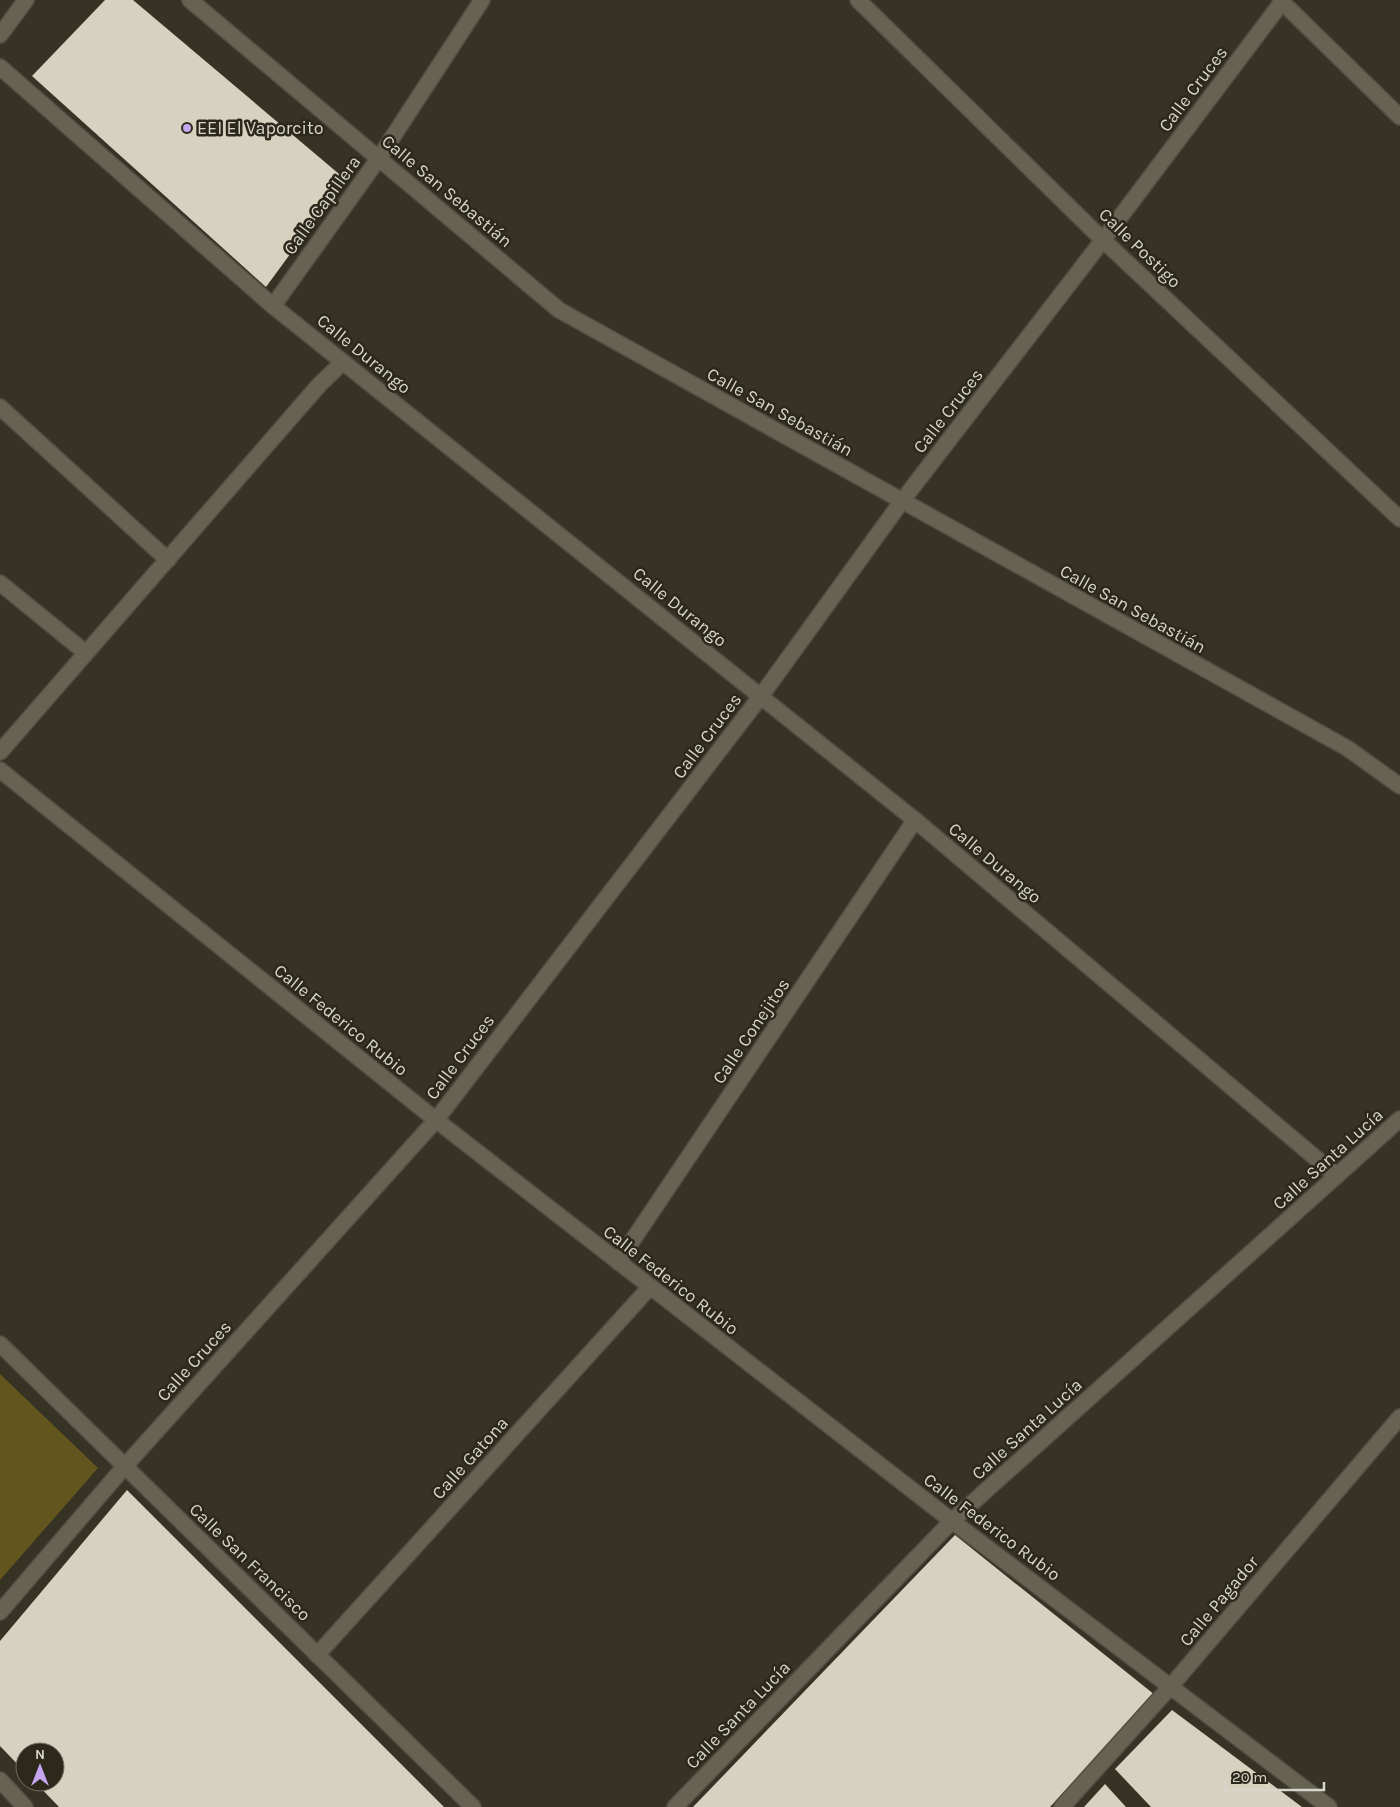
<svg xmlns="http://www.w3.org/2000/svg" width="1400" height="1807" font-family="Karla,sans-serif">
<rect width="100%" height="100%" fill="#363224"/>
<path fill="#63551e" d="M0,1374L98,1468L0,1580Z"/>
<g fill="#d7d2c0">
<path d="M105,0H133L345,179L266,287L32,76Z"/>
<path d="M127,1490L444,1807H59L35,1782H55V1752H25V1772L0,1746V1641Z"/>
<path d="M955,1535L1155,1695L1050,1807H693Z"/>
<path d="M1172,1710L1302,1807H1151L1115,1769Z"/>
<path d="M1105,1784L1126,1807H1084Z"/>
</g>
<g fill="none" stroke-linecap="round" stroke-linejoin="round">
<defs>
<g id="lane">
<path d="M0,407L168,560"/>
<path d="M0,583L86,653"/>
<path d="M0,752L320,384L343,362"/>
</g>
<g id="street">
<path d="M190,0L559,310L1347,748L1400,786"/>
<path d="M858,0L1103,240L1400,519"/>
<path d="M0,35L26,0"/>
<path d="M0,67L273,306L915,820L1337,1176"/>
<path d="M273,306L379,158L482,0"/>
<path d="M618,1262L915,820"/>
<path d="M952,1521L1400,1119"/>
<path d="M0,1612L125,1466"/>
<path d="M317,1655L650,1287"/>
<path d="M0,1780L25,1807"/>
<path d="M1062,1807L1171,1686L1400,1417"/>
</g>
<g id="secondary">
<path d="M1280,0L1400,117"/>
<path d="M0,770L436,1120L952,1521L1329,1807"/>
<path d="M0,1344L473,1807"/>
<path d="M125,1466L436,1120L761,696L902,501L1103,240L1282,2"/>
<path d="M675,1807L952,1521"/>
</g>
</defs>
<use href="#lane" stroke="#514e42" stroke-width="18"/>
<use href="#street" stroke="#514e42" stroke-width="18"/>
<use href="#secondary" stroke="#514e42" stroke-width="18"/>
<use href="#lane" stroke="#676353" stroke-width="15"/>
<use href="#street" stroke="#676353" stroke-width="15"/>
<use href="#secondary" stroke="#676353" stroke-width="15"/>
</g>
<circle fill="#c7a6f0" stroke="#2c281a" stroke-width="2" cx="187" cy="128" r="5"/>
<g text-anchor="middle" stroke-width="5" stroke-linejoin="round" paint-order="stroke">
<g font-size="18" fill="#d8d5cc" stroke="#2c281a">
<text transform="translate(1193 89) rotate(-53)" y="6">Calle Cruces</text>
<text transform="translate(447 191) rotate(40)" y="6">Calle San Sebastián</text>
<text transform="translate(322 205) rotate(-54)" y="6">Calle Capillera</text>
<text transform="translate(1140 248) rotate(44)" y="6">Calle Postigo</text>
<text transform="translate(364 354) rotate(39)" y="6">Calle Durango</text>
<text transform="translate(948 411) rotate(-52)" y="6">Calle Cruces</text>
<text transform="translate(780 412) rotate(29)" y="6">Calle San Sebastián</text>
<text transform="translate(680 607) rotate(39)" y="6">Calle Durango</text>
<text transform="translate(1133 609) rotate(29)" y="6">Calle San Sebastián</text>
<text transform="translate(707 736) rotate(-53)" y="6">Calle Cruces</text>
<text transform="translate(995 863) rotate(40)" y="6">Calle Durango</text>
<text transform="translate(341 1020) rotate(39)" y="6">Calle Federico Rubio</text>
<text transform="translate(751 1031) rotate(-56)" y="6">Calle Conejitos</text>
<text transform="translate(460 1057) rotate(-53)" y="6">Calle Cruces</text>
<text transform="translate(1328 1159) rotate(-42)" y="6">Calle Santa Lucía</text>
<text transform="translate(671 1280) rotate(38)" y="6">Calle Federico Rubio</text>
<text transform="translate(194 1361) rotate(-48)" y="6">Calle Cruces</text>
<text transform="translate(1027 1429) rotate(-42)" y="6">Calle Santa Lucía</text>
<text transform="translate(470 1458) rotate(-48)" y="6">Calle Gatona</text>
<text transform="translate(992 1527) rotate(37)" y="6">Calle Federico Rubio</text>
<text transform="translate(250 1562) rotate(44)" y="6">Calle San Francisco</text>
<text transform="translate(1219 1601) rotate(-50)" y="6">Calle Pagador</text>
<text transform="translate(738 1715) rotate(-46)" y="6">Calle Santa Lucía</text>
</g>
<g font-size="18" fill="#d8d5cc" stroke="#2c281a" text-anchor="start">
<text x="197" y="134">EEI El Vaporcito</text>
</g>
</g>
<g transform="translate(40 1767)"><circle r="24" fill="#2c281a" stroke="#716d61"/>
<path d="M0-4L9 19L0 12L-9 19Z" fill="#c7a6f0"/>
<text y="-8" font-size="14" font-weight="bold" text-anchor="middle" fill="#d8d5cc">N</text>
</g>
<path d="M1225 1782v8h99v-8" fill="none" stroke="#d8d5cc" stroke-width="2.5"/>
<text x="1232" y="1782" font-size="15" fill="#d8d5cc" stroke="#2c281a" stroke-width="4" paint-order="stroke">20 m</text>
</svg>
